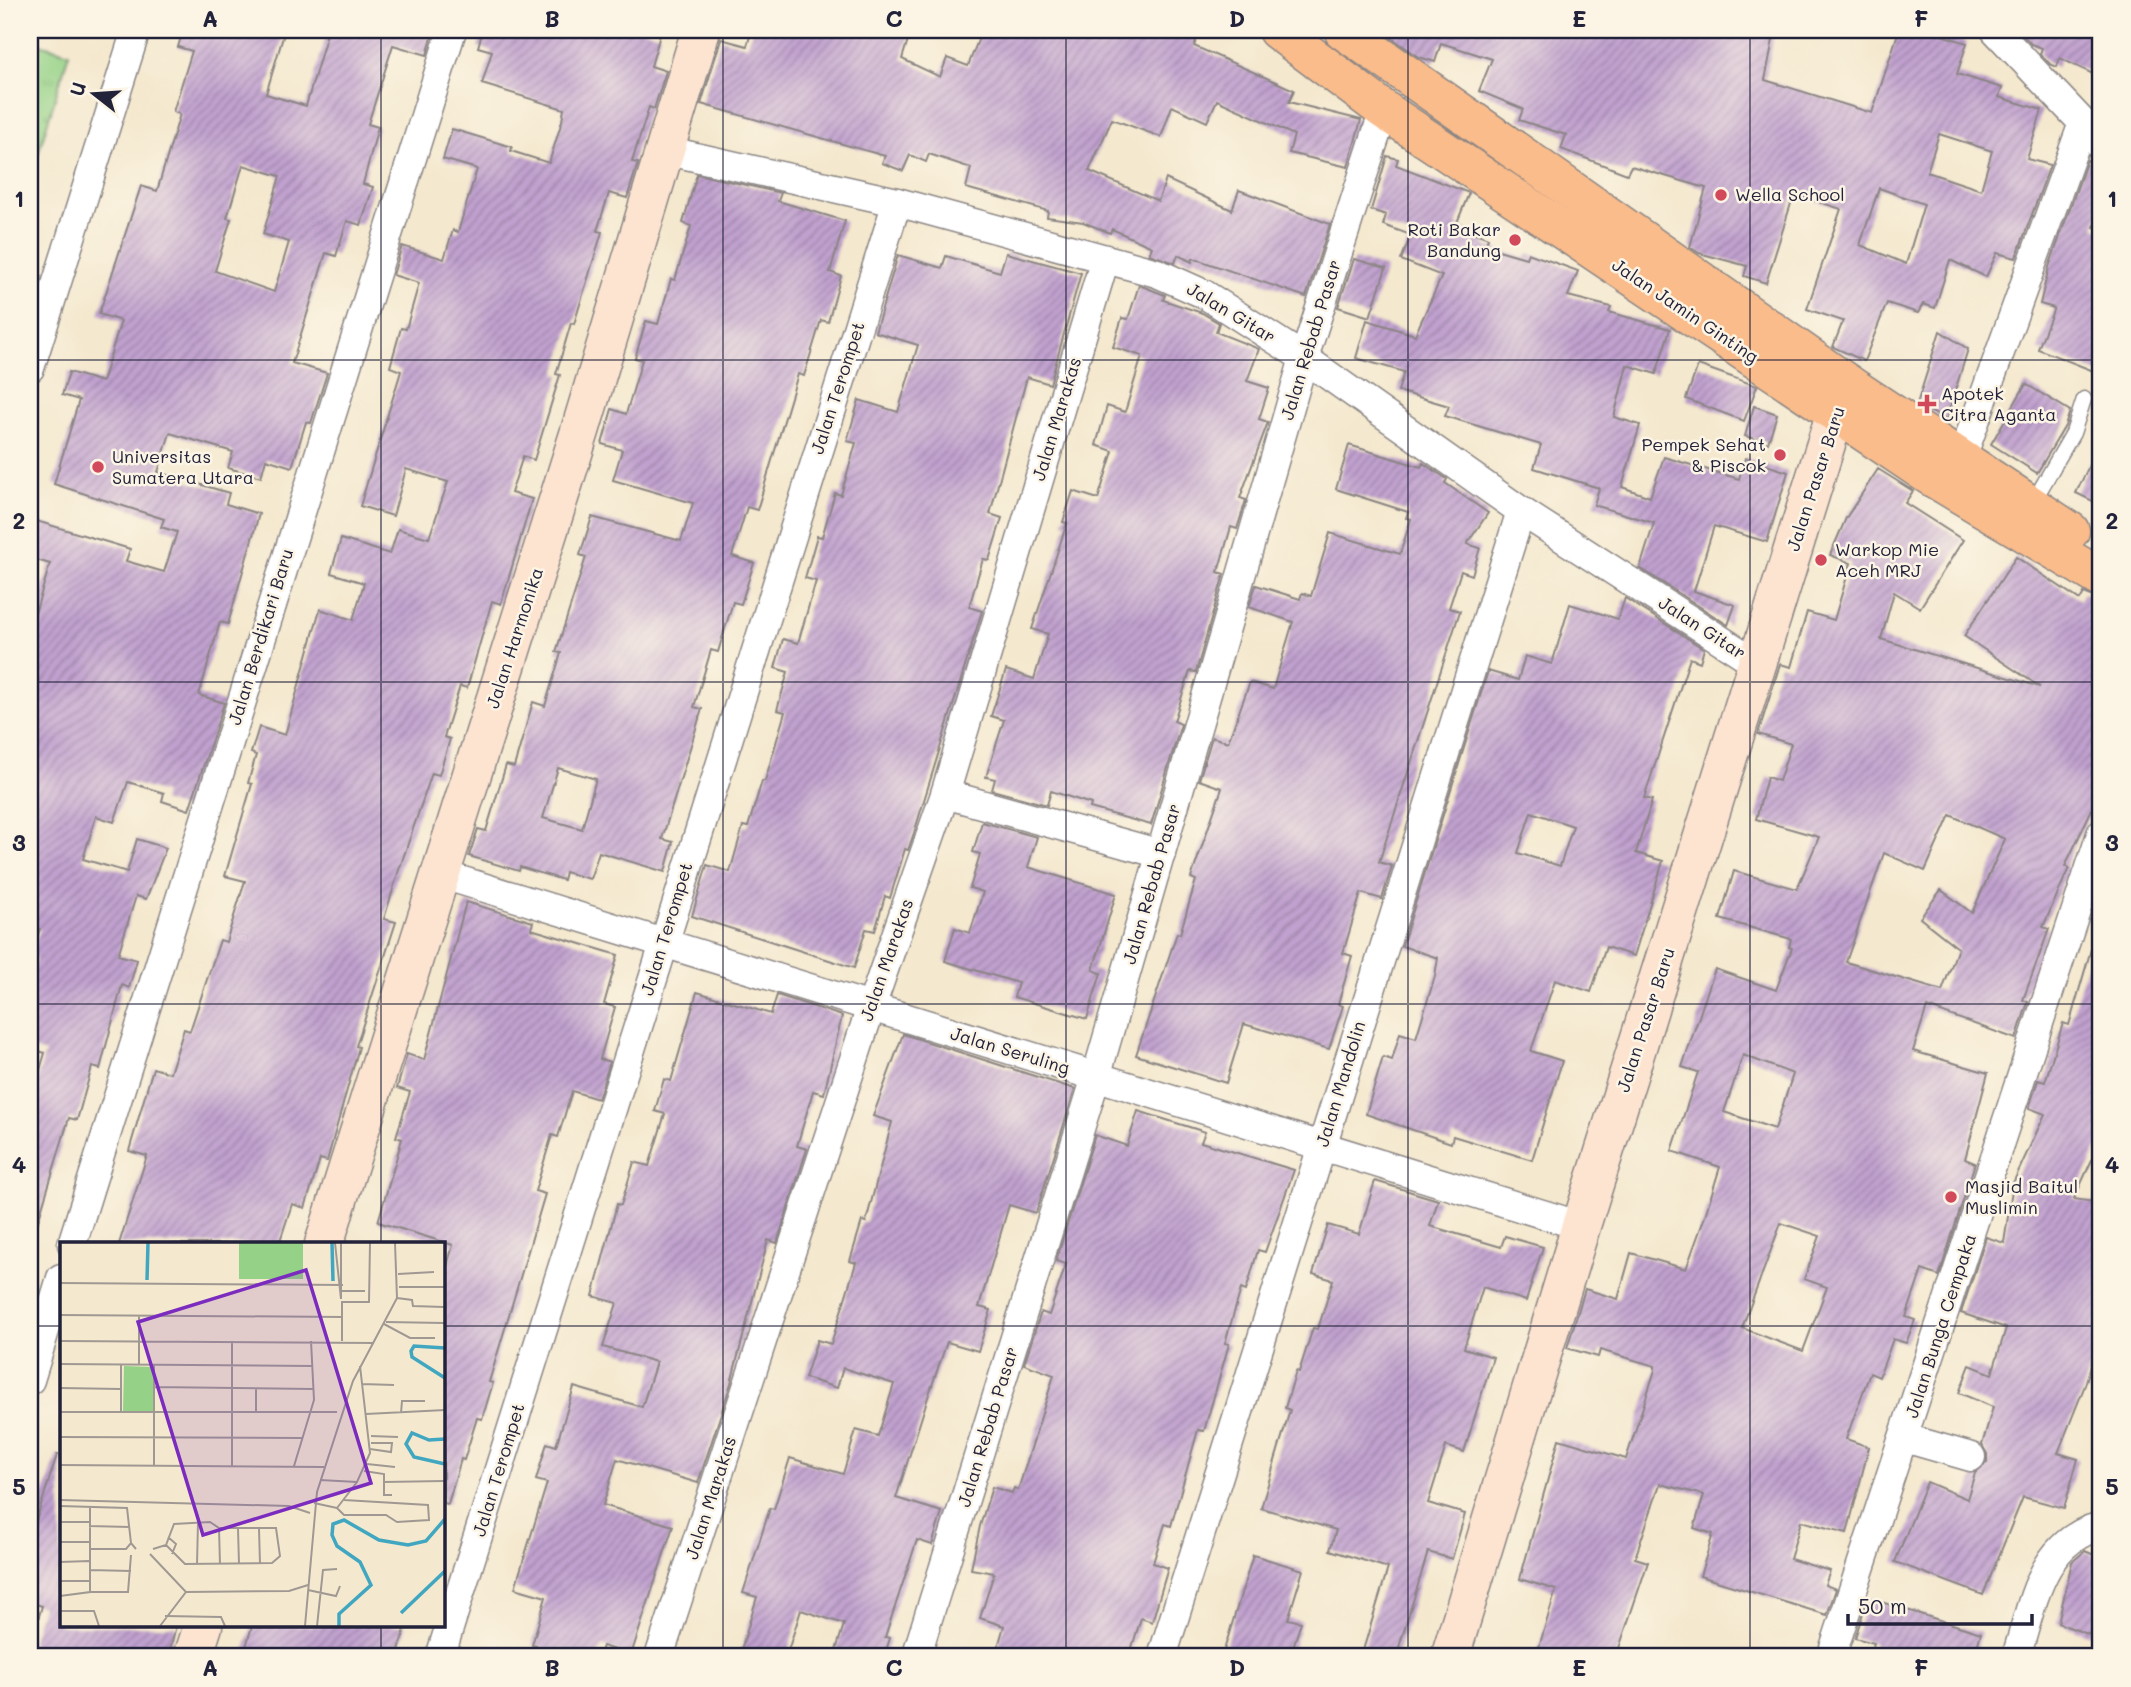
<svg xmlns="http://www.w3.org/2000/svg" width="2131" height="1687" font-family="Mali,sans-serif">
<defs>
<pattern id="grass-tufts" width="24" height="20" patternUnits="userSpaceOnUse" patternTransform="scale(1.75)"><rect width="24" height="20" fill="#95d287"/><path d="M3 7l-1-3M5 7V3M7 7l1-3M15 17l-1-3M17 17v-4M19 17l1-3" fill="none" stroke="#80b475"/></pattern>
<pattern id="building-hatch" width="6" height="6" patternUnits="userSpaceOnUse" patternTransform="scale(1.75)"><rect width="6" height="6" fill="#c1a1cf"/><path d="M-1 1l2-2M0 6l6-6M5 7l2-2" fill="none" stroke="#9c83a9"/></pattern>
</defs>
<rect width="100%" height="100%" fill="#fcf5e5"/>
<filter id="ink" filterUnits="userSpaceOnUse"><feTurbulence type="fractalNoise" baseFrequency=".0143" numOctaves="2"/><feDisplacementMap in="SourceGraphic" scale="14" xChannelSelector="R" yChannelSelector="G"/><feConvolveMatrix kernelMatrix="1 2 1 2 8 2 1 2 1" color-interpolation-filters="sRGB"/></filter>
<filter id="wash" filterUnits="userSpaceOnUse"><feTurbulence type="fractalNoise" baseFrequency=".00686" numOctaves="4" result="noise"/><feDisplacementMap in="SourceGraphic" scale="28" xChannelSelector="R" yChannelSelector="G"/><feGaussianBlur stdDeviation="1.57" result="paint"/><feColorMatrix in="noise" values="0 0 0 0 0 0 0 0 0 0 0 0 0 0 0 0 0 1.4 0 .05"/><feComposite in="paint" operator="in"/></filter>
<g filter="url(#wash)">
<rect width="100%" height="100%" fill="#f4e8ce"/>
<path fill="url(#grass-tufts)" stroke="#5c7a61" stroke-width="2" d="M30,41L69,53L30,180Z"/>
<g id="blocks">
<g fill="url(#building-hatch)" fill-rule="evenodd">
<path d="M183,30H285L266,94L306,106L328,30H434L427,55L393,45L368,124L378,127L363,184L373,187L361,225L347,221L336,256L326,253L292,363L327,373L311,423L306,422L292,467L266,459L261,477L228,468L233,452L170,433L158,472L229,493L226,504L259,514L228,624L220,622L199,695L224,703L189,810L162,801L164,793L128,782L114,822L96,816L83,859L127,872L137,839L166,848L146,899L136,896L118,955L137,960L129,988L122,985L100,1069L92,1067L77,1120L69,1118L35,1231L30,1230V1104L45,1053L30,1048V982L36,959L31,957L40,929L30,928V630L50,564L30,558V519L130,549L126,561L164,572L177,532L161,527L164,519L54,484L79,400L62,395L69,372L102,382L121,321L99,314L141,186L157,191L180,114L173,112L192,51L178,47ZM243,165L280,176L263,234L289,242L274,292L215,271L231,219L227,218Z"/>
<path d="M483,30H643L660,35L651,66L666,71L654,109L649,107L632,162L638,163L627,198L609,193L597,231L602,232L574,324L571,323L556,374L560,375L534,460L523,456L511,493L532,499L501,604L492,601L467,688L460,686L444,737L450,739L439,775L432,773L398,873L384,919L396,922L356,1046L359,1047L327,1161L320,1159L305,1208L292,1204L279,1244H119L147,1156L129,1151L153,1068L170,1073L184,1029L190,1031L220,940L226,942L245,881L225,876L252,784L248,783L256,755L251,753L259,727L285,735L320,609L353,620L364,583L331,573L341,539L390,554L398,529L429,538L448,482L406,469L393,516L360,506L401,371L390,367L401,328L406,329L419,283L393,275L402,246L444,259L453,230L458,232L477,169L443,159L452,129L512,147L511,151L549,163L562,121L564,109L482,84L492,51L478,47Z"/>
<path d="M752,30H911L902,59L940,77L947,58L968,66L982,30H1200L1194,46L1294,90L1289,102L1361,120L1348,167L1289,153L1294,135L1217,100L1207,122L1172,106L1161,137L1112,119L1089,171L1158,201L1166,179L1232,210L1239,190L1330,224L1306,297L1193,258L1192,262L1178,255L1175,263L1149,254L1152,247L1112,229L1110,233L1083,222L1047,217L1048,211L966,188L971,168L929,154L926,162L910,155L903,171L882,163L885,156L701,104L721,39L747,46Z"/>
<path d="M1392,30H1775L1765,80L1872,113L1899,30H1925L1967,43L1957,74L2002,88L1999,97L2042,110L2027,159L2050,165L2016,258L1997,253L1986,277L1950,260L1935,308L1923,304L1918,313L1887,303L1864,361L1833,347L1843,321L1807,309L1841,209L1794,194L1766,283L1744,276L1747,266L1699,253L1690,247L1706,188L1631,166L1627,174L1561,149L1566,135L1519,120L1523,109L1479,91L1492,59L1441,43L1435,62L1419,57L1389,36ZM1939,134L1992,151L1981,190L1927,172ZM1879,188L1924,204L1906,264L1860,245Z"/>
<path d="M2018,30H2101V78L2060,58L2057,67L2050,64L2040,54L2042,48L2031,44Z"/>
<path d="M1387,156L1398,159L1396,165L1469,193L1456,225L1488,238L1485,246L1526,258L1528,253L1578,271L1568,296L1611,307L1609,312L1670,329L1656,374L1627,365L1614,417L1640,425L1622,487L1650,497L1664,457L1739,479L1745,458L1788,472L1767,542L1714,526L1694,591L1735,605L1728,625L1640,568L1654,523L1594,505L1599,488L1534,468L1541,445L1445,416L1449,406L1398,391L1404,372L1356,358L1367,320L1415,335L1442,276L1401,260L1411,235L1383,225L1386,215L1371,210Z"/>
<path d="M2087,160L2101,166V208L2094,227L2101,229V374L2038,349L2054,308L2040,304L2049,267Z"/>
<path d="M697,174L781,193L778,201L845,221L830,272L841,276L828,322L821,320L804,376L798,374L757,510L747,507L732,556L754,563L741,604L733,602L718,652L711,650L694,707L702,709L662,839L673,842L665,872L599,852L590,879L565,872L563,880L520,867L519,871L469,856L478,829L486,831L506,765L514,767L533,702L545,706L561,653L556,652L586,557L580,555L592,517L681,541L693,503L613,480L622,450L602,444L612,409L626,414L642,360L635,358L646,321L658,324L671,279L675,280L691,226L683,223ZM558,768L596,779L582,829L543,818Z"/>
<path d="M1006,253L1081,273L1050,384L1027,377L990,514L1002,518L989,560L983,559L969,607L982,611L914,833L908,850L905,849L890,898L885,896L875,931L866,929L854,968L692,916L707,865L730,872L743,826L748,827L762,781H765L785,712L777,710L788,672L775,668L783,639L798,643L816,581L805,578L817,536L822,537L835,493L841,495L856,443L847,441L859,400L898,412L918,345L875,332L898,255L942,268L946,256L1000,272Z"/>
<path d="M1354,259L1386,268L1370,317L1338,307Z"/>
<path d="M1139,285L1165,295L1163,300L1202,313L1219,323L1216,332L1259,349L1247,381L1269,388L1259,419L1268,422L1240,498L1246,500L1237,529L1231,527L1218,572L1224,574L1196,672L1190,671L1174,721L1181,724L1151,825L1090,808L1091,804L1051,791L1047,805L992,790L995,779L986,777L1004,720L991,716L1006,670L1034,679L1048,634L1032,629L1067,523L1063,522L1073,491L1098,499L1113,451L1096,445L1107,406L1125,412L1142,356L1113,347L1122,318L1128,319Z"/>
<path d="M1940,331L1968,349L1946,420L1917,404Z"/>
<path d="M1698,365L1757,386L1744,421L1686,399Z"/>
<path d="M2026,384L2070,411L2065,426L2037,473L1991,444Z"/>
<path d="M1754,406L1777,414L1768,443L1745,436Z"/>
<path d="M2101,441V505L2076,493Z"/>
<path d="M1349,445L1421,467L1423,463L1447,479L1445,483L1488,513L1467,544L1480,548L1472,575L1461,571L1449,608L1460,611L1379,862L1392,866L1382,899L1361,893L1343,953L1352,956L1338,1004L1343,1006L1329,1049L1244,1024L1226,1083L1136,1055L1177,933L1180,934L1196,880L1191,878L1222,788L1199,780L1212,737L1228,742L1250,682L1273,689L1293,622L1249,607L1256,585L1300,599L1302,593L1311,596L1330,533L1400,554L1411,519L1406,518L1408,512L1336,489Z"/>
<path d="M1878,469L1913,491L1905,503L1963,540L1920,608L1894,592L1881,639L2040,687L1964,636L2016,557L2080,600L2084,593L2101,600V790L2065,866L2069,868L2043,927L2049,929L2023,1000L2028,1002L2016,1039L1927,1007L1913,1051L1988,1073L1965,1159L1975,1163L1939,1276L1922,1270L1906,1317L1915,1320L1906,1343L1893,1339L1879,1377L1870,1373L1846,1439L1869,1447L1847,1533L1801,1521L1790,1559L1830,1571L1825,1585L1836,1589L1827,1615L1700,1576L1713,1534L1694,1528L1704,1495L1660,1484L1635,1558L1648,1562L1616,1657H1536L1556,1590L1520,1579L1559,1439L1626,1459L1655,1370V1366L1600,1350L1598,1357L1567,1348L1585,1289L1618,1299L1631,1253L1686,1269L1704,1219L1720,1167L1672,1151L1698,1072L1682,1067L1715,969L1776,990L1792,948L1789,947L1791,939L1720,919L1734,871L1797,889L1819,837L1756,819L1767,777L1779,781L1791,744L1758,734L1780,664L1791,667L1807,612L1834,620L1851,563L1830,555L1846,518ZM1950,815L2005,839L1972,913L1941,890L1920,918L1958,948L1942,991L1846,962L1884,853L1925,871ZM1743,1055L1793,1074L1775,1129L1724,1112ZM1781,1223L1820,1236L1804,1279L1827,1287L1803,1351L1742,1328Z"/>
<path d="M1625,598L1704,649L1700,662L1690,658L1644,798L1652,800L1636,853L1663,861L1634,956L1606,947L1591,992L1555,980L1531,1051L1562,1061L1532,1160L1453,1136L1451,1143L1366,1114L1383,1057L1392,1060L1400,1033L1416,1038L1435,976L1438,958L1402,946L1488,671L1518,680L1525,656L1552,664L1570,604L1618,619ZM1531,812L1573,826L1560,866L1518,853Z"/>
<path d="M982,822L1037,837L1028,867L1116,894L1093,970L1101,973L1087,1019L1014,997L1018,983L945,961L955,928L970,933L983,892L970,888L980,854L973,852Z"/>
<path d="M466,902L533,922L531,929L618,955L604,1004L615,1007L600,1059L610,1062L598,1099L572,1091L558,1137L552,1135L535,1191L545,1194L489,1382L493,1383L482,1419L477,1418L464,1460L461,1459L448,1504L443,1503V1280L453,1245L378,1222L402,1139L396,1137L410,1092L397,1088L407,1054L424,1060Z"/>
<path d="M2096,932H2101V1140L2074,1199L2101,1203V1332L2085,1385L2058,1453L2078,1459L2064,1508L2023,1497L1983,1595L1895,1562L1927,1482L1967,1499L1975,1473L1987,1462V1454L1982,1445L1993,1407L1959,1393L1970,1365L1992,1374L2006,1328L1961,1313L1986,1237L2004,1243L2013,1183L2045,1114L2029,1108L2038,1080L2045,1082L2063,1023L2069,1025Z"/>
<path d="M697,992L771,1014L777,995L842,1016L824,1094L813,1091L797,1146L807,1149L777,1243L768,1240L731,1383L698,1483L617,1459L603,1505L673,1526L631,1655L602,1646L598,1657H576L532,1645L546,1597L515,1588L547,1483L536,1480L547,1443L556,1446L574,1387L642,1407L656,1362L603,1347L617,1303L593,1296L617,1204L621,1205L634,1162L649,1166L665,1114L655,1111L664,1079L671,1081Z"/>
<path d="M903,1034L1075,1089L1036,1213L1009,1205L979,1307L991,1310L978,1351L947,1342L929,1394L896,1498L942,1512L932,1545L917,1540L885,1637L890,1638L884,1657H834L844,1624L801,1610L786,1657H739L757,1597L743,1593L770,1508L774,1509L790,1458L843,1474L856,1430L878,1436L894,1384L843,1368L837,1388L805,1378L817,1340L831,1344L856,1263L850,1261L862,1221L866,1222L892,1122L873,1116Z"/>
<path d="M1138,1111L1205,1132L1201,1142L1294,1170L1265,1252L1258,1250L1246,1291L1241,1289L1225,1343L1229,1344L1204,1431L1198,1430L1171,1526L1165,1524L1153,1563L1168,1568L1152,1622L1141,1618L1129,1657H995L1004,1626L980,1618L994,1573L971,1569L980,1526L992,1487L1012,1493L1014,1488L1018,1490L1054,1375L1024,1364L1041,1312L1049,1315L1066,1264L1056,1261L1095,1135L1127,1146Z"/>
<path d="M1375,1181L1438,1200L1430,1226L1501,1247L1505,1236L1543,1247L1526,1301L1483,1287L1464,1348L1493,1357L1464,1452L1446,1446L1428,1503L1465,1514L1452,1559L1428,1552L1396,1657H1361L1388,1568L1330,1550L1336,1530L1261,1508L1290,1410L1285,1408L1296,1371L1299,1372L1313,1328L1318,1329L1333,1280L1313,1274L1328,1225L1359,1234Z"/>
<path d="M57,1455H61V1626H176L168,1657H64L30,1647L42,1606L30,1602V1540Z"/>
<path d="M2085,1551L2101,1558V1639L2058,1623L2072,1562Z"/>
<path d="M1253,1555L1303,1570L1288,1619L1301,1622L1290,1657H1222Z"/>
<path d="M1868,1598L1981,1633L1974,1657H1870L1874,1643L1855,1638Z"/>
<path d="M252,1626H406L397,1657H243Z"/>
</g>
</g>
</g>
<g filter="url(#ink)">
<use href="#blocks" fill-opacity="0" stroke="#8b8584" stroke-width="2"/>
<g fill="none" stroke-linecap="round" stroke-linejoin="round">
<defs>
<path id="lane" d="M2032,504L2073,433L2084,399"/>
<g id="street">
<path d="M1995,30L2083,123L2101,147"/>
<path d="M664,150L897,202L1157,273L1204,294L1304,358L1521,511L1758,664"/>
<path d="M30,368L136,30"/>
<path d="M1961,460L2083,123"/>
<path d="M945,794L1161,854"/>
<path d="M440,874L1581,1226"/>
<path d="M72,1244L452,30"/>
<path d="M30,1380L61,1278"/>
<path d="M1905,1438L1971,1457"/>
<path d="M440,1657L897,202"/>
<path d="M659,1657L871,1007L945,794L1105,259"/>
<path d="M916,1657L1096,1077L1304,358L1384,110"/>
<path d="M1162,1657L1521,511"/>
<path d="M1831,1657L2101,834"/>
<path d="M2016,1657C2033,1605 2040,1541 2101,1526"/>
</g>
<g id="secondary">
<path d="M324,1244L580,431L701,30"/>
<path d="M193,1657L203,1626"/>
<path d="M1450,1657L1581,1226L1836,412L1848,384"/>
</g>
<g id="primary">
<path d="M1277,30L1384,110L1930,476L2101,578"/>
<path d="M1343,30L1848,384L2070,531"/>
</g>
</defs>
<use href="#lane" stroke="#8b8584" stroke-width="17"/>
<use href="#street" stroke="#8b8584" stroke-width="31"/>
<use href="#secondary" stroke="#8b8584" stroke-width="41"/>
<use href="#primary" stroke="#8b8584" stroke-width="41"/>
<use href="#lane" stroke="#fff" stroke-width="14"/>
<use href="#street" stroke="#fff" stroke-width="28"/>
<use href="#secondary" stroke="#fde4d1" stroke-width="38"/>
<use href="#primary" stroke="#fabc8b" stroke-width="38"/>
</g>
</g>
<path fill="none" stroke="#22223b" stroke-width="2" stroke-opacity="0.55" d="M381,30V1244M723,30V1657M1066,30V1657M1408,30V1657M1750,30V1657M30,360H2101M30,682H2101M30,1004H2101M30,1326H61M443,1326H2101M381,1626V1657"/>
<g fill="#d1495b" stroke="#fcf5e5" stroke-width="2.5">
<circle cx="1721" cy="195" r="7"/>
<circle cx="1515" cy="240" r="7"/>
<path d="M1923.5 393.5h7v7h7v7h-7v7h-7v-7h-7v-7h7z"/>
<circle cx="1780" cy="455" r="7"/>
<circle cx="98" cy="467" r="7"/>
<circle cx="1821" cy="560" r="7"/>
<circle cx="1951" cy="1197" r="7"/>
</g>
<g text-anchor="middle" stroke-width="5" stroke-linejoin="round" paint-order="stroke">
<g font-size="18" fill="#22223b" stroke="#fcf5e5" text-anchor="start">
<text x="1735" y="201">Wella School</text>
<text x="1501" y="236" text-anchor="end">Roti Bakar<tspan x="1501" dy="21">Bandung</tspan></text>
<text x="1941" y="400">Apotek<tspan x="1941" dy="21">Citra Aganta</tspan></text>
<text x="1766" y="451" text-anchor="end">Pempek Sehat<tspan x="1766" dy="21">&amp; Piscok</tspan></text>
<text x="112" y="463">Universitas<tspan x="112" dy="21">Sumatera Utara</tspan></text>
<text x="1835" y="556">Warkop Mie<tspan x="1835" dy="21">Aceh MRJ</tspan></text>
<text x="1965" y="1193">Masjid Baitul<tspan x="1965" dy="21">Muslimin</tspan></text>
</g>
<g font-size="18" fill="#22223b" stroke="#fcf5e5">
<text transform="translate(1685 311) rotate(34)" y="6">Jalan Jamin Ginting</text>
<text transform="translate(1231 313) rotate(31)" y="6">Jalan Gitar</text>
<text transform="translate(1311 340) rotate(-73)" y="6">Jalan Rebab Pasar</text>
<text transform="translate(838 388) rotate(-72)" y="6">Jalan Terompet</text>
<text transform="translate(1057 419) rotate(-73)" y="6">Jalan Marakas</text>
<text transform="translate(1816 479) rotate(-72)" y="6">Jalan Pasar Baru</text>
<text transform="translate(1702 628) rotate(33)" y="6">Jalan Gitar</text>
<text transform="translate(261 637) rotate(-73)" y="6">Jalan Berdikari Baru</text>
<text transform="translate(515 638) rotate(-72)" y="6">Jalan Harmonika</text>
<text transform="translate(1152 884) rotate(-74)" y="6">Jalan Rebab Pasar</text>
<text transform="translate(667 929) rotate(-73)" y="6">Jalan Terompet</text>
<text transform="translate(887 960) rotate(-71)" y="6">Jalan Marakas</text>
<text transform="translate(1646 1020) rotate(-72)" y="6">Jalan Pasar Baru</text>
<text transform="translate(1010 1051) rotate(17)" y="6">Jalan Seruling</text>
<text transform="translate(1341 1084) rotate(-73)" y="6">Jalan Mandolin</text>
<text transform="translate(1941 1326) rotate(-72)" y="6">Jalan Bunga Cempaka</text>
<text transform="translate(988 1427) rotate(-73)" y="6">Jalan Rebab Pasar</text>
<text transform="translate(499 1470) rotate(-73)" y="6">Jalan Terompet</text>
<text transform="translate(711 1498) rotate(-72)" y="6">Jalan Marakas</text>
</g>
</g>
<g transform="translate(60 1242)">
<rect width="385" height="385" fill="#f4e8ce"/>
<path d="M179,1H243V37H179ZM64,124L93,125V169H63Z" fill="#95d287"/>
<path fill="none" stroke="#41a7c1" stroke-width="3.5" d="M272,1L273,39M87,38L88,1M385,106L354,104L351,109L352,115L385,136M385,197L369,198L352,191L346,202L354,215L385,222M341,371L385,329M279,384V372L311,343L300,320L277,304L272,293L273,282L284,278L319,298L348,303L366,299L385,277"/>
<path fill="none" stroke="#a09993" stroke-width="2" d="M275,1L281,57V1M338,32L374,30M0,41L283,43M339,45H384M280,49H305M337,56L352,58L353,64L384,65M0,73L283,75M79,73V123M326,80L384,81M324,82L350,96H375M0,99L314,101M282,99V60H309L310,1M0,122L253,124M61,123V170M302,142L334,143M94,145L254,147M0,146L61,147M196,147V170M0,170H277M341,171L342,159H365M306,172L385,168M311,194L338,195M0,195L242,196M310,207L331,210L332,201H311M307,222L335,225M0,223L264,225M94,224V123M172,224V99M234,224L254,158L251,99M304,229L324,232V240L384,239M260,238L297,240M324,240V253H332M0,258L229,264L250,271M254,261L277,266M0,264L67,266L71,301M277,266L284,273H326L337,280L369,278L368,263L284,258M277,266L297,240L310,211L300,124M0,280H29M29,284L70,285M159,286L160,323M178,287L179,322M199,287L200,322M108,295L116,302L112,312M0,300H29M29,307H66L71,301L76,307M93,307L106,303L114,282L150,280L159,286H216L220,314L212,321L125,322L106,303M90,312L126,350M0,320L29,319M137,323L138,280M30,328L71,329M0,339H30M248,348L276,354L280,344M30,350H68L71,313M0,354L30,350V265M0,369H34L39,384M105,374L161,375L165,384M100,384L126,350L229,349L248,343M245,384L257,250L293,139L337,56L335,1M257,384L263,328L277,327"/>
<path fill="#7b2cbf" fill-opacity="0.15" stroke="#7b2cbf" stroke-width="3.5" d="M246,28L311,241L143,293L78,80Z"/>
<rect width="385" height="385" fill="none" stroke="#22223b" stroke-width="3.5"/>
</g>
<rect width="2131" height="1687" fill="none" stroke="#fcf5e5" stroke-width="77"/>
<g transform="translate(94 94) rotate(287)" stroke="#fcf5e5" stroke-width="5" paint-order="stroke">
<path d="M0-5L12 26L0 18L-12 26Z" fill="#22223b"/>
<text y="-10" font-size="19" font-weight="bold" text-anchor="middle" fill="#22223b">U</text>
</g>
<path d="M1848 1614v10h184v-10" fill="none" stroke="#22223b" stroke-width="3.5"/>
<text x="1858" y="1614" font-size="21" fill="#22223b" stroke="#fcf5e5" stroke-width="5" paint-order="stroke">50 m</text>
<rect x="38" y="38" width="2054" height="1610" fill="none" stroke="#22223b" stroke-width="2.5"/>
<g font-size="23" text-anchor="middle" font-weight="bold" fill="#22223b">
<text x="210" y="27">A</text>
<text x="552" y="27">B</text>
<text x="894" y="27">C</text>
<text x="1237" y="27">D</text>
<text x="1579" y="27">E</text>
<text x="1921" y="27">F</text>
<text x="19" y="207">1</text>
<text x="2112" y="207">1</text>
<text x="19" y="529">2</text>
<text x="2112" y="529">2</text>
<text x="19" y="851">3</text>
<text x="2112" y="851">3</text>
<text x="19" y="1173">4</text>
<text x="2112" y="1173">4</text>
<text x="19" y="1495">5</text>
<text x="2112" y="1495">5</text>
<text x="210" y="1676">A</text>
<text x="552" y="1676">B</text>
<text x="894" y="1676">C</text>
<text x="1237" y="1676">D</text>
<text x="1579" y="1676">E</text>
<text x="1921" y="1676">F</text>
</g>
</svg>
